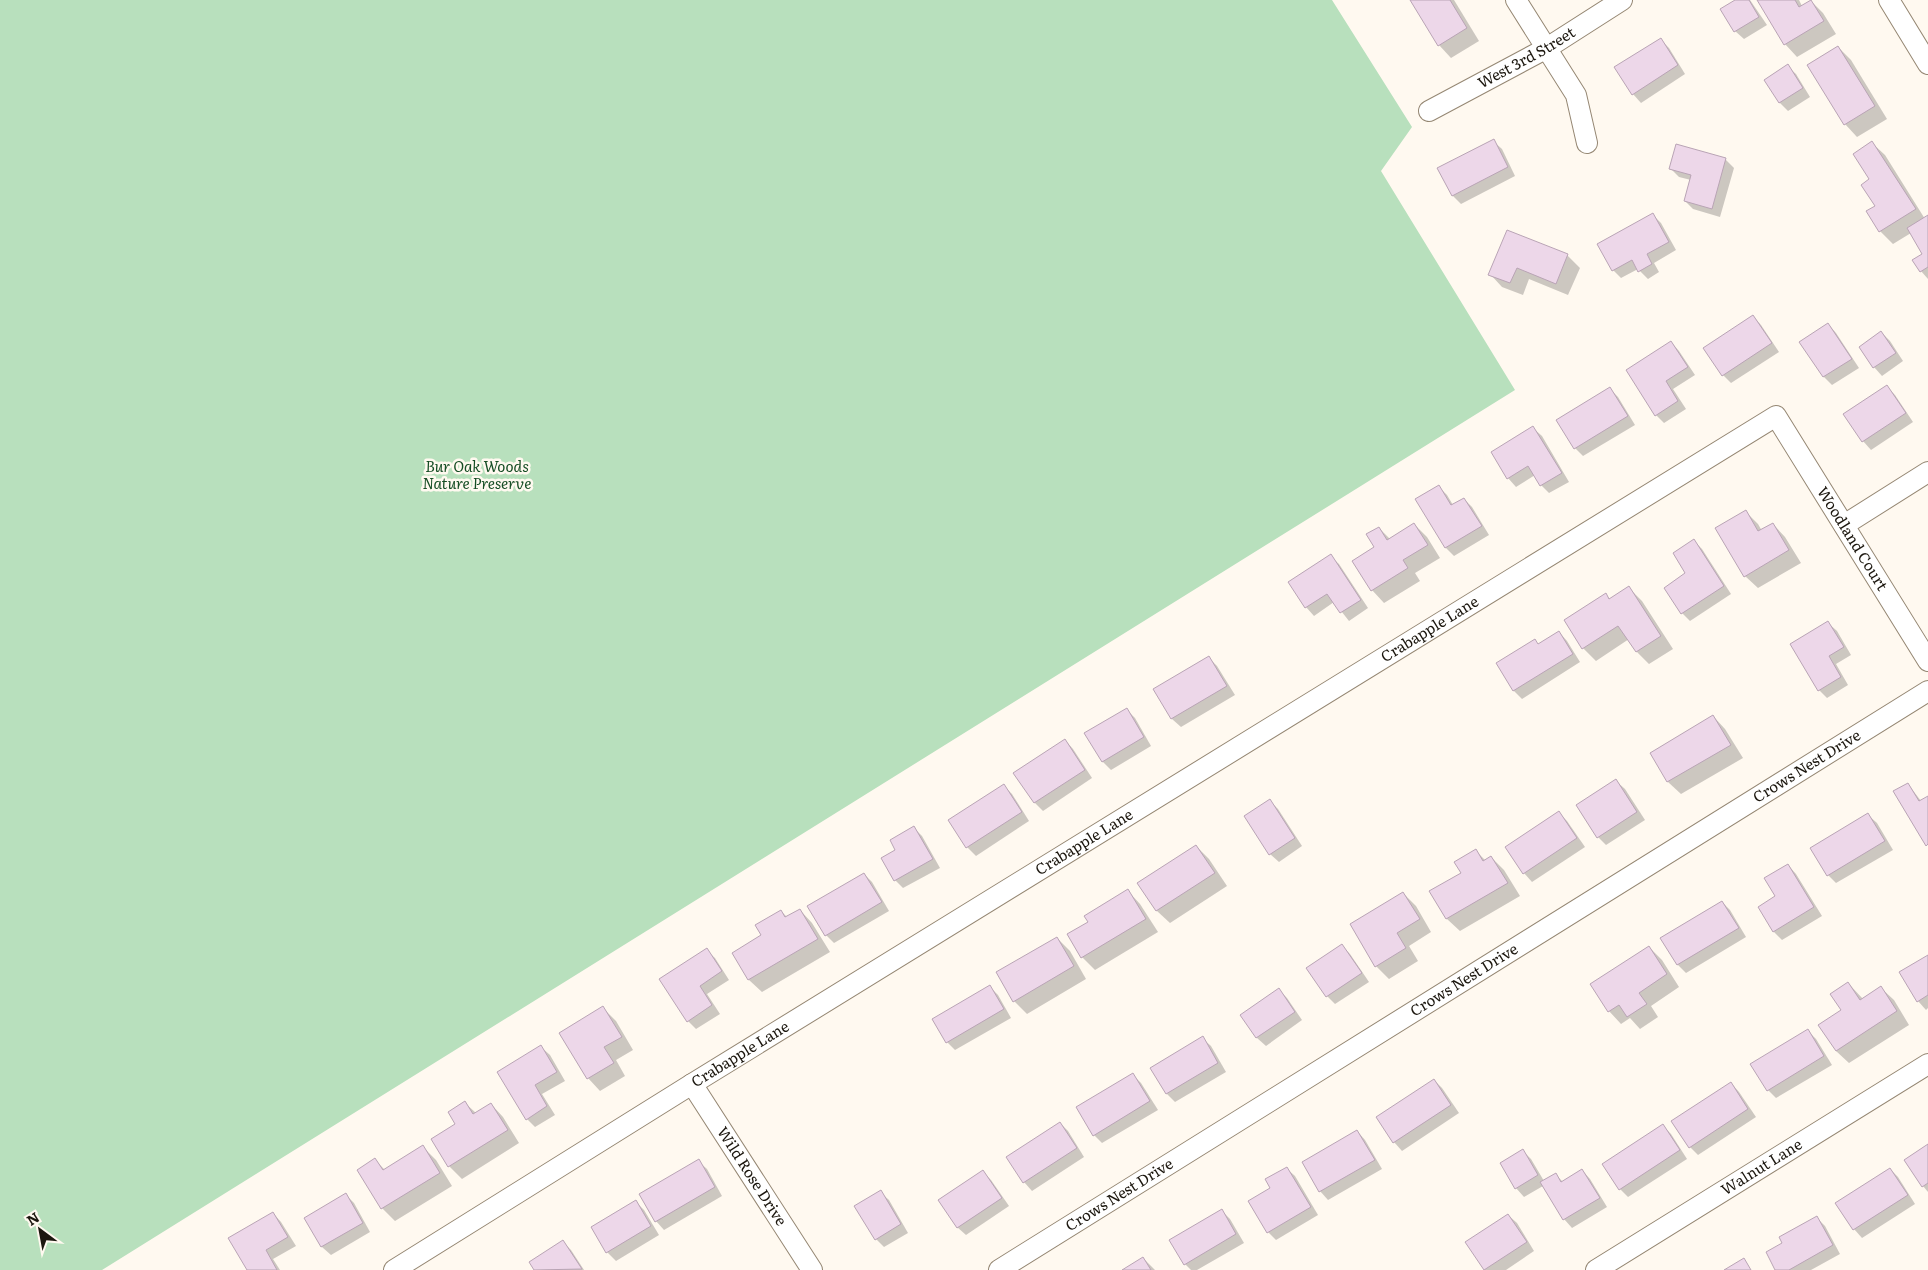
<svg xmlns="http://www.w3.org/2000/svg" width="1928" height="1270" font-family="Literata,serif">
<rect width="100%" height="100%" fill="#fff9f0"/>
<path fill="#b8e0bd" d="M0,0H1332L1412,127L1381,171L1515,390L102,1270H0Z"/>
<g fill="#0003">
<path d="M1411,0H1454L1479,41L1451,58L1439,45Z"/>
<path d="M1738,0H1750L1767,25L1744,39L1735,31Z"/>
<path d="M1758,0H1799L1802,6L1811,1L1823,13L1836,34L1797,57L1785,44Z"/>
<path d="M1660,39L1669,48L1685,74L1641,103L1633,94L1616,68Z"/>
<path d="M1838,47L1851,60L1887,119L1857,137L1845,124Z"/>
<path d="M1787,66L1796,74L1810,97L1788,111L1780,103L1766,80Z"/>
<path d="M1493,141L1502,149L1515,176L1461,204L1453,196L1439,169Z"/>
<path d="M1872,143L1885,155L1925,219L1928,217V279L1921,271L1924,254L1911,233L1893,244L1880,231L1871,179Z"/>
<path d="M1677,146L1726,160L1734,168L1720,217L1693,209L1685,201L1691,180L1679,177L1671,169Z"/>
<path d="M1652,214L1661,223L1676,250L1654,263L1659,272L1648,279L1638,269L1621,278L1613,270Z"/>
<path d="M1567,255L1580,268L1568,295L1529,279L1523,295L1502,287L1490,274Z"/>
<path d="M1753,316L1761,325L1779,352L1731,383L1723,375Z"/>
<path d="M1828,324L1836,333L1859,368L1832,385L1824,377L1801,342Z"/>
<path d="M1881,332L1890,341L1903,361L1882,376L1874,367Z"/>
<path d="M1671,342L1679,351L1695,375L1673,389L1686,409L1664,423L1656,415Z"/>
<path d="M1887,387L1895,395L1913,422L1871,450L1863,441Z"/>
<path d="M1610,389L1618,397L1635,425L1583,456L1575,448Z"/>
<path d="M1533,428L1542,436L1569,482L1549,493L1541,485L1535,475L1516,487L1508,478Z"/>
<path d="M1439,487L1447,495L1453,505L1464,499L1472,507L1489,535L1454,556L1446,548L1417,500Z"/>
<path d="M1745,511L1758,524L1762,531L1773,524L1785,537L1801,563L1758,588L1745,576Z"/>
<path d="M1414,524L1427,537L1440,558L1415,573L1420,581L1384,603L1372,590L1379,528L1390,539Z"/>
<path d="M1694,541L1702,549L1731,594L1690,621L1682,613Z"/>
<path d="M1330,556L1339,564L1368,608L1349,621L1334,602L1314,616L1306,607Z"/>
<path d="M1629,588L1642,601L1673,649L1649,664L1637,652L1629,639L1596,661L1583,648L1605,594L1611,600Z"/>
<path d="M1828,623L1837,631L1851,655L1836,664L1848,685L1827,698L1819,690Z"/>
<path d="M1559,632L1567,641L1580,662L1522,699L1514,691L1497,664L1539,645Z"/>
<path d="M1209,658L1217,666L1235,695L1181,727L1172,719L1155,690Z"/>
<path d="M1127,710L1135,718L1151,746L1111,770L1103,762L1086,734Z"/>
<path d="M1713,716L1725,729L1743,758L1681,794L1668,782L1651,753Z"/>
<path d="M1065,740L1073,749L1092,778L1043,811L1035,803L1015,773Z"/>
<path d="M1616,781L1625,789L1645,820L1606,845L1598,837Z"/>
<path d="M1908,784L1921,801L1928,797V846Z"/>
<path d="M1004,786L1012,794L1029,821L976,856L967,847L950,820Z"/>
<path d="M1270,801L1278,809L1302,846L1279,862L1270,854Z"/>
<path d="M1559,813L1567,821L1585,847L1532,882L1524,873Z"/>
<path d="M1868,815L1877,823L1893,850L1836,883L1828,875Z"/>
<path d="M914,828L922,836L940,868L903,888L895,880L897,850Z"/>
<path d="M1196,846L1209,859L1227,886L1170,923L1157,911L1139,884Z"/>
<path d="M1476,851L1486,861L1491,857L1504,870L1520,896L1460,931L1447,919L1431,892L1462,873Z"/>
<path d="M1788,865L1796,874L1822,916L1782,940L1774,932L1759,907L1777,897Z"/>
<path d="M864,874L872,882L889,911L834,943L826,935Z"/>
<path d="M1128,891L1140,904L1158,932L1095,970L1082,957L1089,922Z"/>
<path d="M1403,893L1416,906L1431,932L1409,946L1418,961L1389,979L1376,966Z"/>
<path d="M1722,902L1730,910L1746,937L1686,973L1678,965L1662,938Z"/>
<path d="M800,910L812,923L830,952L762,992L749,980L733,953L763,936L781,911L787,917Z"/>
<path d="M1057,938L1070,951L1086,979L1027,1014L1014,1001Z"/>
<path d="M1342,946L1350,954L1369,982L1335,1004L1327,996Z"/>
<path d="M1649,947L1662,960L1679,987L1651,1006L1658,1017L1640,1029L1630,1018L1621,1024L1609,1011Z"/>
<path d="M706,950L715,958L729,980L707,994L720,1014L696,1029L688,1021Z"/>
<path d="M1928,957V1008L1926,1010L1918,1001Z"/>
<path d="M1848,983L1863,999L1881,988L1894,1000L1909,1025L1849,1063L1836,1051Z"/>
<path d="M989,986L998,995L1011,1018L955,1050L947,1042Z"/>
<path d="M1279,990L1287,998L1302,1020L1266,1046L1257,1038L1242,1015Z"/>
<path d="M603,1008L616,1021L633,1050L616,1060L625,1076L600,1091L588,1078Z"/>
<path d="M1808,1031L1816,1039L1832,1065L1776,1098L1768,1090Z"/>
<path d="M1202,1038L1211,1046L1226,1072L1175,1102L1167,1094L1152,1068Z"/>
<path d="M541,1047L550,1055L565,1081L542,1094L555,1115L535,1127L527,1119Z"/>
<path d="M1133,1075L1141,1083L1158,1110L1102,1143L1094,1135Z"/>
<path d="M1434,1080L1442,1088L1459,1113L1402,1151L1394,1142L1377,1118Z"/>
<path d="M1731,1083L1739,1092L1756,1117L1698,1155L1690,1147Z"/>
<path d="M465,1103L476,1113L491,1104L503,1117L519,1143L462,1179L449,1166L457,1124Z"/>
<path d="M1060,1123L1068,1131L1084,1157L1032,1191L1024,1182L1008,1157Z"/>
<path d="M1663,1126L1671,1134L1687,1159L1628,1197L1620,1189Z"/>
<path d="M1357,1131L1365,1140L1382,1169L1328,1200L1320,1191Z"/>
<path d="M1928,1146V1192L1923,1186Z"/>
<path d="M423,1147L436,1160L452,1186L395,1221L382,1208L375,1160L385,1170Z"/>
<path d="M1523,1151L1531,1159L1544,1181L1555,1174L1563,1182L1582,1170L1590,1179L1607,1207L1572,1228L1564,1219L1543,1186L1524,1197L1516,1188L1502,1164Z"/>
<path d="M698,1161L707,1169L722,1196L664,1230L656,1221L641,1194Z"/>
<path d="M1286,1168L1295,1176L1318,1215L1276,1240L1268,1232Z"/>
<path d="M1890,1169L1898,1177L1915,1204L1862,1238L1854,1229Z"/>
<path d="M983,1172L991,1180L1009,1206L966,1235L957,1227Z"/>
<path d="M880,1192L889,1200L908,1233L884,1247L876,1239Z"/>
<path d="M346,1195L354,1203L370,1232L331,1255L322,1247L306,1219Z"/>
<path d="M636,1202L644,1210L659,1235L616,1261L607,1252L593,1228Z"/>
<path d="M1222,1211L1230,1219L1244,1243L1197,1270H1191L1185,1264Z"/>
<path d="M273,1213L281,1222L296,1246L273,1259L280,1270H248Z"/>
<path d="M1508,1215L1517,1223L1534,1251L1506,1270H1485L1467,1242Z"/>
<path d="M1816,1217L1825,1226L1840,1254L1811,1270H1777L1784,1243Z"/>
<path d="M563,1242L571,1250L584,1270H535L531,1263Z"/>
<path d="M1143,1258L1155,1270H1124Z"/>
</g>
<g fill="#edd7e9" stroke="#b9a4b5">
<path d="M1410,0H1450L1467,28L1438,46Z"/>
<path d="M1735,0H1749L1759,17L1734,32L1720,9Z"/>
<path d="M1757,0H1795L1799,7L1811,0L1824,21L1784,45Z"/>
<path d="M1661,38L1678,65L1632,95L1614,67Z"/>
<path d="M1838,46L1875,106L1844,125L1807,65Z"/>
<path d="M1788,64L1803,88L1779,103L1764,80Z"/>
<path d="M1494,139L1508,167L1452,196L1437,168Z"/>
<path d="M1872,141L1916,209L1879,232L1866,211L1875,206L1861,185L1869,179L1853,154Z"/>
<path d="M1676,144L1726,158L1712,209L1684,201L1691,175L1669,169Z"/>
<path d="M1653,213L1669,242L1647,254L1652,264L1638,272L1632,260L1612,271L1597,244Z"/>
<path d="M1928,215V267L1920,272L1912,260L1922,254L1907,228Z"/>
<path d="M1507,230L1568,254L1556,284L1517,268L1510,283L1488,275Z"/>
<path d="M1753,315L1772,343L1722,376L1703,348Z"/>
<path d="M1828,323L1852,359L1823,377L1799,342Z"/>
<path d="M1881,331L1896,353L1873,368L1859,347Z"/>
<path d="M1671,341L1688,367L1666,381L1678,401L1655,416L1626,370Z"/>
<path d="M1887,385L1906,413L1862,442L1843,414Z"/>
<path d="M1610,387L1628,416L1574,449L1556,420Z"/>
<path d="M1533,426L1562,473L1540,486L1528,466L1507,479L1491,452Z"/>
<path d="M1439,485L1451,505L1464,498L1482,526L1445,548L1415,499Z"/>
<path d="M1746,510L1758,531L1773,523L1789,550L1744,577L1715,528Z"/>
<path d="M1414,523L1428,545L1403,560L1408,568L1371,591L1352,561L1374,547L1366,534L1379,527L1387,540Z"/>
<path d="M1694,539L1724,586L1681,614L1664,588L1685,573L1673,553Z"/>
<path d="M1331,554L1361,600L1340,613L1327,594L1305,608L1288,582Z"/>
<path d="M1629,586L1661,636L1636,652L1618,626L1582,649L1564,620L1606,593L1609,599Z"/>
<path d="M1828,621L1844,647L1829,656L1841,677L1818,691L1790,644Z"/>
<path d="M1559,631L1573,654L1513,691L1496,663L1535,639L1538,644Z"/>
<path d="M1209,656L1227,686L1171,719L1153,689Z"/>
<path d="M1127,708L1144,737L1102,762L1084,733Z"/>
<path d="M1713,715L1731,745L1667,782L1650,753Z"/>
<path d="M1065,739L1085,770L1034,803L1013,773Z"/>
<path d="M1616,779L1637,812L1597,838L1576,805Z"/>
<path d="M1908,783L1919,801L1928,796V844L1926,846L1893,791Z"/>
<path d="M1004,784L1022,812L966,848L948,820Z"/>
<path d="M1270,799L1295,838L1269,855L1244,816Z"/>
<path d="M1559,811L1577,838L1523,874L1505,847Z"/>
<path d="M1868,813L1885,841L1827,876L1810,848Z"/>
<path d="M914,826L933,859L894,881L881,858L895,850L890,840Z"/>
<path d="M1196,845L1215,873L1156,911L1137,883Z"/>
<path d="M1476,849L1483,861L1491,856L1508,883L1446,919L1429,891L1461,873L1454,862Z"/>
<path d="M1788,864L1814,907L1773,932L1758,907L1775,896L1764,878Z"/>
<path d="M864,873L882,902L825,936L807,906Z"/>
<path d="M1128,889L1146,919L1081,958L1067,934L1088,922L1084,916Z"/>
<path d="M1403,892L1420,919L1397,933L1406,948L1375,967L1350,924Z"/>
<path d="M1722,901L1739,928L1677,965L1660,938Z"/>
<path d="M800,909L818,939L748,980L732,953L761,935L755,925L781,910L785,917Z"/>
<path d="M1057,937L1074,966L1013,1002L996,972Z"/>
<path d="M1342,944L1362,973L1326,997L1306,968Z"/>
<path d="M1649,946L1667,974L1639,993L1647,1004L1627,1017L1619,1005L1608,1012L1590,984Z"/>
<path d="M707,948L722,971L700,986L712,1005L687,1022L659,979Z"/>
<path d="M1928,955V995L1917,1002L1899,972Z"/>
<path d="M1848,982L1860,1000L1881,986L1897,1011L1836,1051L1818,1025L1841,1010L1830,994Z"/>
<path d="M990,985L1004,1009L946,1043L932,1019Z"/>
<path d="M1279,988L1295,1012L1256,1038L1240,1015Z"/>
<path d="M603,1006L622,1037L604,1047L614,1063L587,1079L559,1033Z"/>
<path d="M1808,1029L1824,1056L1767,1091L1750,1064Z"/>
<path d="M1203,1036L1218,1063L1166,1094L1150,1068Z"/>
<path d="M541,1045L557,1072L535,1085L547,1106L526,1120L497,1072Z"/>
<path d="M1133,1073L1150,1101L1093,1136L1076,1107Z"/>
<path d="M1434,1079L1451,1105L1393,1143L1376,1117Z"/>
<path d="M1731,1082L1748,1109L1689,1148L1671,1121Z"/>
<path d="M465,1101L473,1114L491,1103L508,1130L448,1167L431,1139L455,1124L448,1112Z"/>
<path d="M1060,1122L1077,1148L1023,1183L1006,1157Z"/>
<path d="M1663,1124L1680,1150L1619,1190L1602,1164Z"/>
<path d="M1357,1130L1375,1160L1319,1192L1302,1162Z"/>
<path d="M1928,1144V1183L1922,1187L1904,1160Z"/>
<path d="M423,1145L440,1173L381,1209L357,1170L375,1158L383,1170Z"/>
<path d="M1523,1149L1538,1175L1515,1189L1500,1163Z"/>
<path d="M699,1159L715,1187L655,1222L639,1194Z"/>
<path d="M1287,1167L1311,1207L1267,1233L1248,1201L1270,1188L1265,1179Z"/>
<path d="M1890,1168L1908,1195L1853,1230L1835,1203Z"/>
<path d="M1582,1169L1600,1198L1563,1220L1540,1182L1556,1173L1561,1182Z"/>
<path d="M983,1170L1002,1198L957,1228L938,1200Z"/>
<path d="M881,1190L901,1224L875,1240L854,1206Z"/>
<path d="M346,1193L363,1223L321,1247L304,1218Z"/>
<path d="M636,1200L651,1226L606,1253L591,1227Z"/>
<path d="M1222,1209L1236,1234L1184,1265L1169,1240Z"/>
<path d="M273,1212L288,1237L266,1250L277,1270H247L228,1238Z"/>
<path d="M1508,1214L1527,1242L1484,1270L1465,1242Z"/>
<path d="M1817,1216L1833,1245L1789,1270H1775L1766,1252L1782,1243L1779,1237Z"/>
<path d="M563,1240L582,1269L534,1270L529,1262Z"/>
<path d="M1143,1257L1151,1270H1122Z"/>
<path d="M1744,1258L1751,1270H1724Z"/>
</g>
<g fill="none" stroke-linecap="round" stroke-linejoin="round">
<defs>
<g id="minor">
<path d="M1516,0L1576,95L1587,143"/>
<path d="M1889,0L1928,64"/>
<path id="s1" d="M1429,111L1547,48L1622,0"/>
<path d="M1844,525L1928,472"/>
<path id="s2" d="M692,1084L812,1270"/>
<path id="s3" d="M394,1270L692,1084L1776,416L1928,661"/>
<path id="s4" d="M999,1270L1928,691"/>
<path id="s5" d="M1596,1270L1928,1064"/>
</g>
</defs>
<use href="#minor" stroke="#958773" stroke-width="22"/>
<use href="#minor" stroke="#fff" stroke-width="20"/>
</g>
<g text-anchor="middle" stroke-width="5" stroke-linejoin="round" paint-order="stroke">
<g font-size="15" fill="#1b160e" stroke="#fff9f0">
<text dy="5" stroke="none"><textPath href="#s1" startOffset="111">West 3rd Street</textPath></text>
<text dy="5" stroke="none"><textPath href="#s3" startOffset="1769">Woodland Court</textPath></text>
<text dy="5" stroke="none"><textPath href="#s3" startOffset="1218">Crabapple Lane</textPath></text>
<text dy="5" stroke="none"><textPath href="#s4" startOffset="952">Crows Nest Drive</textPath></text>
<text dy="5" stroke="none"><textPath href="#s3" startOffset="812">Crabapple Lane</textPath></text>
<text dy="5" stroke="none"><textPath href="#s4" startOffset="548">Crows Nest Drive</textPath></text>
<text dy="5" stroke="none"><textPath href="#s3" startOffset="408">Crabapple Lane</textPath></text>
<text dy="5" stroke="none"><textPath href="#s5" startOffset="195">Walnut Lane</textPath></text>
<text dy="5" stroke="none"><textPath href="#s2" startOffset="110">Wild Rose Drive</textPath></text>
<text dy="5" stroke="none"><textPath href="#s4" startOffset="142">Crows Nest Drive</textPath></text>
</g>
<g font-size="15" font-style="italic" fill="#154d24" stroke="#fff9f0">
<text x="477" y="472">Bur Oak Woods<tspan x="477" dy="17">Nature Preserve</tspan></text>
</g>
</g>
<g transform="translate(40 1230) rotate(328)" stroke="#fff9f0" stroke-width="4" paint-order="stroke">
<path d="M0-4L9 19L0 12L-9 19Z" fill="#1b160e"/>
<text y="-8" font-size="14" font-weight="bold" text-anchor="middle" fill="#1b160e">N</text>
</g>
</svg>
